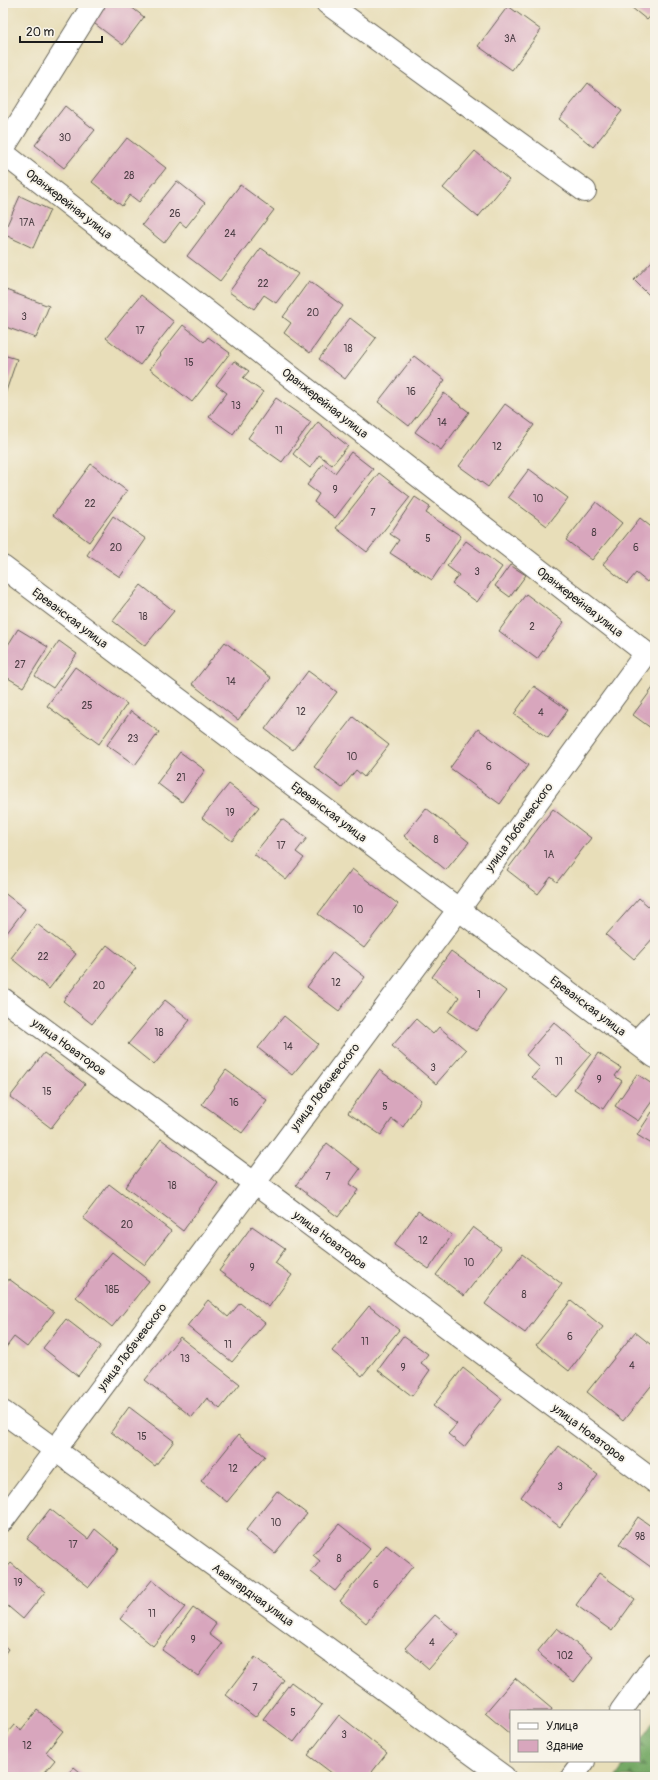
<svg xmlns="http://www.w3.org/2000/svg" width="658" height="1780" font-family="Pangolin,sans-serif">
<defs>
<pattern id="forest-firs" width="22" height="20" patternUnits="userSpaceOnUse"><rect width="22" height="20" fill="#74a965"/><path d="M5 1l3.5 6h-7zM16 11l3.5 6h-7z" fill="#5e8952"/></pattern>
</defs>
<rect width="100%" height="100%" fill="#f7f3e8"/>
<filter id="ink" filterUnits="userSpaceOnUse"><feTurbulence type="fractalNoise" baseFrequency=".025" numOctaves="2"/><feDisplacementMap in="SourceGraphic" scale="8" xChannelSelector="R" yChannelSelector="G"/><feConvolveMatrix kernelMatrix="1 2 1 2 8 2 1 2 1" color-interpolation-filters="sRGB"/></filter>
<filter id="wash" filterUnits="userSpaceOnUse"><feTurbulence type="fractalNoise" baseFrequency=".012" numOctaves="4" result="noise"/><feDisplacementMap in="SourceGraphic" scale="16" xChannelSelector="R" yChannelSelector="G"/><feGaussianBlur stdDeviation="0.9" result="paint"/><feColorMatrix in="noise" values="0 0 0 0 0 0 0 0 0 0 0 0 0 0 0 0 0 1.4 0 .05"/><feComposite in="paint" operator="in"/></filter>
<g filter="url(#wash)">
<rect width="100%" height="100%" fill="#e8deb9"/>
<path fill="url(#forest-firs)" stroke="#486240" d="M655,1719V1777H616L627,1761H639V1743Z"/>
<g id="blocks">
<g fill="#d8a6bd">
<path d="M104,3H126L144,17L123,45L91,21Z"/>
<path d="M626,3H655V11L647,20Z"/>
<path d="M508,6L541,30L512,70L478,46Z"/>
<path d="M588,83L622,111L593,147L559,119Z"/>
<path d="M65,106L95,130L64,168L35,145Z"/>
<path d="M127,138L166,168L139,202L130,195L122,206L92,182Z"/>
<path d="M475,151L509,180L478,217L443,188Z"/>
<path d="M177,181L205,203L186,227L180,222L164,243L142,225Z"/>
<path d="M240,185L274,210L220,281L187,256Z"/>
<path d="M20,196L50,210L33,248L3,234Z"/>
<path d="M261,248L298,274L276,303L264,295L254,309L229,292Z"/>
<path d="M655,258V301L634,280Z"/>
<path d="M309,281L343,306L310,353L284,333L291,323L283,317Z"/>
<path d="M3,289L49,306L36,338L3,326Z"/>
<path d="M141,295L174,322L140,365L106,338Z"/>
<path d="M350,318L376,338L345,379L319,359Z"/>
<path d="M183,325L204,342L208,337L230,353L192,402L150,369L161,355L160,354Z"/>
<path d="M3,355L17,359L3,400Z"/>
<path d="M414,356L445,380L409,426L378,402Z"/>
<path d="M234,361L249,371L243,378L263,392L233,434L209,417L227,393L216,385Z"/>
<path d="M444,393L469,412L441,450L415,432Z"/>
<path d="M276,398L311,422L282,462L248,438Z"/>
<path d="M505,404L534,425L488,487L459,466Z"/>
<path d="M318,422L348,446L332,465L319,455L310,468L293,454Z"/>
<path d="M351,452L373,469L335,518L314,502L319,494L307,485L323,464L335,473Z"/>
<path d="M91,464L127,491L89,542L53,515Z"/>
<path d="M529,469L568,498L547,526L508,497Z"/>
<path d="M379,473L410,497L367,552L336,528Z"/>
<path d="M415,497L430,507L426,513L461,536L432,580L390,553L399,540L390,534Z"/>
<path d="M596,502L622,523L592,560L566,540Z"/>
<path d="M113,516L146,539L120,577L87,555Z"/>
<path d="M640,518L655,530V572L647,582L636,573L627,584L603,564Z"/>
<path d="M466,541L502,567L477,602L452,584L459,575L447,566Z"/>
<path d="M510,565L526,575L510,597L495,586Z"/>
<path d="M141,585L174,611L145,646L113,621Z"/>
<path d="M526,594L564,622L537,659L499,631Z"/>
<path d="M18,629L48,647L23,687L3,675V653Z"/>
<path d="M59,641L77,654L53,688L35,676Z"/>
<path d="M225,642L271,678L238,720L192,684Z"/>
<path d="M75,667L127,704L99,744L47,706Z"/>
<path d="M308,671L337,692L293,750L265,729Z"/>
<path d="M655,685V731L633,715Z"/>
<path d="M534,686L568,710L548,738L514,714Z"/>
<path d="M131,711L159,732L135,765L107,745Z"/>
<path d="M353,717L389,745L364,777L356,770L342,788L314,767Z"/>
<path d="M478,729L528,765L500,804L450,768Z"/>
<path d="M180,752L205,770L182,802L157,783Z"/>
<path d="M229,784L259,807L232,841L202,818Z"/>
<path d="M426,808L469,842L446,870L404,836Z"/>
<path d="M553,809L591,838L557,882L551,877L538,894L507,870Z"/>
<path d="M282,819L307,838L296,852L304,858L286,880L254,854Z"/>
<path d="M352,869L398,904L364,948L318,914Z"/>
<path d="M3,892L25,909L3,938Z"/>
<path d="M639,898L655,912V936L634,959L606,935Z"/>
<path d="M37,924L76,954L49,989L11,958Z"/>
<path d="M107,945L136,968L92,1024L63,1001Z"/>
<path d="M451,951L506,991L476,1031L449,1012L459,997L432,977Z"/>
<path d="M333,952L365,977L339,1011L307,987Z"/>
<path d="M165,1000L190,1020L154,1065L128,1044Z"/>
<path d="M284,1016L318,1044L292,1075L258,1048Z"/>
<path d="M416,1019L433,1034L439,1027L466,1050L436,1084L392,1046Z"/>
<path d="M554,1022L591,1054L555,1096L532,1077L540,1068L526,1055Z"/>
<path d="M44,1053L85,1084L51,1128L10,1097Z"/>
<path d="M598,1053L621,1068L615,1076L622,1081L603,1109L574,1089Z"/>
<path d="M226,1070L267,1100L242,1133L202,1104Z"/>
<path d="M379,1070L421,1100L403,1127L392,1119L381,1135L348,1113Z"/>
<path d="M637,1074L655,1086V1097L638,1121L615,1106Z"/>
<path d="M652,1112L655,1115V1146L637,1135Z"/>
<path d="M161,1139L218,1183L183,1231L125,1187Z"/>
<path d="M327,1143L360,1169L349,1184L358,1190L338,1217L296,1185Z"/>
<path d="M109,1184L171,1231L145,1265L83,1218Z"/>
<path d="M418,1211L452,1235L429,1269L394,1245Z"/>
<path d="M252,1226L285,1249L275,1263L292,1275L269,1307L219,1271Z"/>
<path d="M473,1227L501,1248L464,1296L436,1275Z"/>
<path d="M112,1252L149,1281L112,1327L76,1297Z"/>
<path d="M522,1254L562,1284L525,1333L485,1304Z"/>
<path d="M9,1279L54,1312L27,1347L14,1337L4,1350L3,1288Z"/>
<path d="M208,1300L228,1317L240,1303L265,1323L232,1362L187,1326Z"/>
<path d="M571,1301L603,1327L569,1371L536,1345Z"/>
<path d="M369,1306L399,1330L362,1376L332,1351Z"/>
<path d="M66,1319L101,1346L78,1376L43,1348Z"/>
<path d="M635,1332L655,1348V1381L623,1421L587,1392Z"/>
<path d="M403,1336L428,1354L421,1363L430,1370L412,1396L378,1370Z"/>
<path d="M180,1337L240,1384L220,1409L207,1398L192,1417L145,1380Z"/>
<path d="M463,1368L502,1399L464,1447L448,1434L457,1424L433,1406Z"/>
<path d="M129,1407L174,1441L155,1466L111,1432Z"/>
<path d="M238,1435L265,1456L227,1502L201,1481Z"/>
<path d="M559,1446L598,1475L560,1527L521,1497Z"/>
<path d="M277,1491L307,1514L275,1553L246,1530Z"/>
<path d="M50,1509L88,1539L95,1529L119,1549L89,1587L27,1539Z"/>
<path d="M638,1517L655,1529V1570L619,1544Z"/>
<path d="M339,1524L370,1549L335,1591L311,1572L320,1561L313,1555Z"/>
<path d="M386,1545L413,1566L366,1623L340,1601Z"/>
<path d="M11,1563L45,1592L23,1619L3,1602V1572Z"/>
<path d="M599,1573L635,1599L612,1631L576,1605Z"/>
<path d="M152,1580L185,1607L153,1646L120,1619Z"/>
<path d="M193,1608L216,1624L209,1634L222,1644L198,1676L162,1650Z"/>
<path d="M435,1615L459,1635L429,1669L405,1648Z"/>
<path d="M557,1628L593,1657L574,1682L537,1652Z"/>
<path d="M3,1645L8,1649L3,1656Z"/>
<path d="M255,1657L284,1680L255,1717L226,1695Z"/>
<path d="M515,1678L552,1709L551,1711H511V1735L485,1713Z"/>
<path d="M291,1682L322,1705L294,1742L263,1719Z"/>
<path d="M37,1710L63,1731L46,1752L55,1760L41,1777H3V1738L14,1725L21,1730Z"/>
<path d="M339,1715L387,1753L368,1777H337L308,1755Z"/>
<path d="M74,1767L86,1777H66Z"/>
</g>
</g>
</g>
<g filter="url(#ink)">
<use href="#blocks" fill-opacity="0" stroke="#636053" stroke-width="1"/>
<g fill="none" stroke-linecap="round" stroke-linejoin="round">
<defs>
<g id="street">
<path d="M327,3L585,191"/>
<path d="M3,149L94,3"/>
<path d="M3,153L646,653L459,909L3,1520"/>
<path d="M3,567L655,1057"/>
<path d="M3,999L254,1183L655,1482"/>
<path d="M636,1042L655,1022"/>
<path d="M3,1412L504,1777"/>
</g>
<g id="secondary">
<path d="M621,1711L655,1664"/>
<path d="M572,1777L584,1761"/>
</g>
</defs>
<use href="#street" stroke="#636053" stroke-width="24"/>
<use href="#secondary" stroke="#636053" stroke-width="24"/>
<use href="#street" stroke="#fff" stroke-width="22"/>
<use href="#secondary" stroke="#fff" stroke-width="22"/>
</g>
</g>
<g text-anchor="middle" stroke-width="3.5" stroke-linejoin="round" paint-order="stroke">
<g font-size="10" fill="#4b3e44">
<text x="510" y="42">3А</text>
<text x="65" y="141">30</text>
<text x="129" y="179">28</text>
<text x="175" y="217">26</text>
<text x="27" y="226">17А</text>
<text x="230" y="237">24</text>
<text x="263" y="287">22</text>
<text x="313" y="316">20</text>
<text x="24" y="320">3</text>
<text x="140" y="334">17</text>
<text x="348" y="352">18</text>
<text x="189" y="366">15</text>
<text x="411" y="395">16</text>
<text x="236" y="409">13</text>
<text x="442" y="426">14</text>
<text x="279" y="434">11</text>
<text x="497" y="450">12</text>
<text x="335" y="493">9</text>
<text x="538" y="502">10</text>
<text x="90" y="507">22</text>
<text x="373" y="516">7</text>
<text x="594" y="536">8</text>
<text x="428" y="542">5</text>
<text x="116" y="551">20</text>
<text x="636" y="551">6</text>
<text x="477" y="575">3</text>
<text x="143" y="620">18</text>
<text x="532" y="630">2</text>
<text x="20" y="668">27</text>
<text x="231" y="685">14</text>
<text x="87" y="709">25</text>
<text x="301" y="715">12</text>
<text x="541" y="716">4</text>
<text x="133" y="742">23</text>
<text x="352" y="760">10</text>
<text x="489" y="770">6</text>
<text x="181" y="781">21</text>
<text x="230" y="816">19</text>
<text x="436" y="843">8</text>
<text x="281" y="849">17</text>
<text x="549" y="858">1А</text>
<text x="358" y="913">10</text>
<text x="43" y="960">22</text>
<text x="336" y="986">12</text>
<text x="99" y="989">20</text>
<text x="479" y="998">1</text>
<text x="159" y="1036">18</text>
<text x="288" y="1050">14</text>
<text x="559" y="1065">11</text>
<text x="433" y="1071">3</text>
<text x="599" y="1083">9</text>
<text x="47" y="1095">15</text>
<text x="234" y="1106">16</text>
<text x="385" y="1110">5</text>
<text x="328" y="1180">7</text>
<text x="172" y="1189">18</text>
<text x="127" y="1228">20</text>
<text x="423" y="1244">12</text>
<text x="469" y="1266">10</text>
<text x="252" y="1271">9</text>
<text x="112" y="1293">18Б</text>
<text x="524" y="1298">8</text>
<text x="570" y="1340">6</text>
<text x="365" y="1345">11</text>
<text x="228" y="1348">11</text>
<text x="185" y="1362">13</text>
<text x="632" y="1369">4</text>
<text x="403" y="1371">9</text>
<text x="142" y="1440">15</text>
<text x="233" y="1472">12</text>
<text x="560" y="1490">3</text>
<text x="276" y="1526">10</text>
<text x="640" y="1540">98</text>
<text x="73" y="1548">17</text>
<text x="339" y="1562">8</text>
<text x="18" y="1586">19</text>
<text x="376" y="1588">6</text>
<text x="152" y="1617">11</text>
<text x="193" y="1643">9</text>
<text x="432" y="1646">4</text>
<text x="565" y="1659">102</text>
<text x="255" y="1691">7</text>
<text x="293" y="1716">5</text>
<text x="344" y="1738">3</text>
<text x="27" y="1749">12</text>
</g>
<g font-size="12" fill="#1c1c1c" stroke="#f7f3e8">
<text transform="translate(69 204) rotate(38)" y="4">Оранжерейная улица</text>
<text transform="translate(325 403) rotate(38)" y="4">Оранжерейная улица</text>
<text transform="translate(580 602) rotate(38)" y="4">Оранжерейная улица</text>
<text transform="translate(70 618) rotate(37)" y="4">Ереванская улица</text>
<text transform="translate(329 812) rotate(37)" y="4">Ереванская улица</text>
<text transform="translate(519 827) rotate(-54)" y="4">улица Лобачевского</text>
<text transform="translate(588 1006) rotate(37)" y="4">Ереванская улица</text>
<text transform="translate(69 1047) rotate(36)" y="4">улица Новаторов</text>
<text transform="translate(325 1087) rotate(-53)" y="4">улица Лобачевского</text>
<text transform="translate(330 1240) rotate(37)" y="4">улица Новаторов</text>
<text transform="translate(132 1347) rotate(-53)" y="4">улица Лобачевского</text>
<text transform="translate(589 1433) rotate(37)" y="4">улица Новаторов</text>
<text transform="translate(253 1595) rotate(36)" y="4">Авангардная улица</text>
</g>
</g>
<rect width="658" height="1780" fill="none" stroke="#f7f3e8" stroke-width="16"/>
<rect x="510" y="1710" width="130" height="52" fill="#f7f3e8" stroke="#9f9d96"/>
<rect x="518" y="1723" width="20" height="6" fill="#ffffff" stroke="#9f9d96"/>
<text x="546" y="1730" font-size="12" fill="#1c1c1c">Улица</text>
<rect x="518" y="1740" width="20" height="12" fill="#d8a6bd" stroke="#9f9d96"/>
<text x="546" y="1750" font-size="12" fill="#1c1c1c">Здание</text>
<path d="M20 36v6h82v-6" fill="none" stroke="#1c1c1c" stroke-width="2"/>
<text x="26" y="36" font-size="12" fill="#1c1c1c" stroke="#f7f3e8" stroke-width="3" paint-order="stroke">20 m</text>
</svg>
